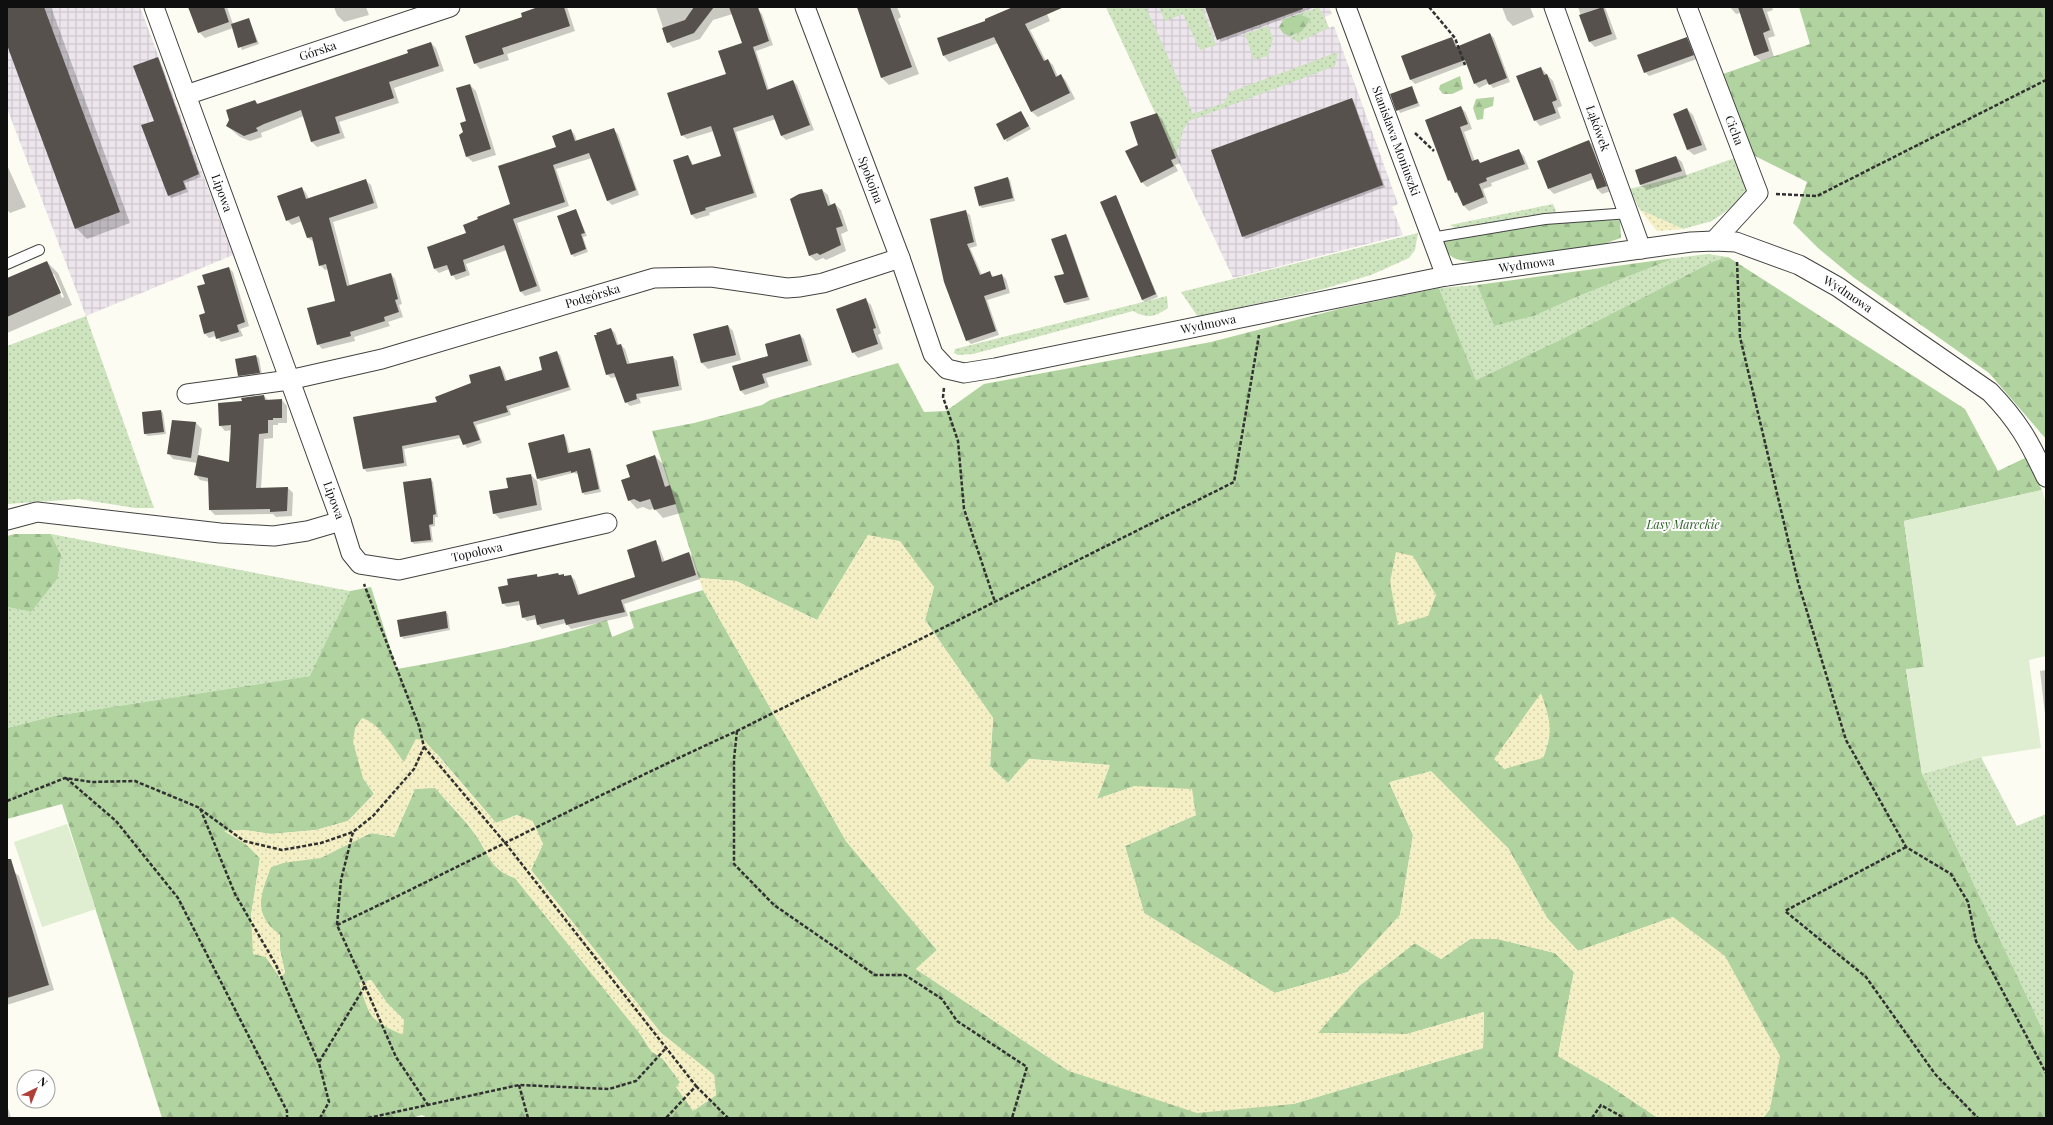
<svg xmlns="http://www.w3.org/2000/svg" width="2053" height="1125" font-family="'Playfair Display',serif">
<defs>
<pattern id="industrial-grid" width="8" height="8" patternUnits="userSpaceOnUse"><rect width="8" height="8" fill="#ece5ec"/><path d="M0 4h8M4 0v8" fill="none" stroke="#c9c3c9"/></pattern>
<pattern id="grass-dots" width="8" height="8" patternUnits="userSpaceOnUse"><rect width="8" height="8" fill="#cee4bf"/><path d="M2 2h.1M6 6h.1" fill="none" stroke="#b0c2a3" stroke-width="1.8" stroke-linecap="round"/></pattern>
<pattern id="forest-firs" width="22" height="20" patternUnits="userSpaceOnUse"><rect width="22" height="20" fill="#b1d3a0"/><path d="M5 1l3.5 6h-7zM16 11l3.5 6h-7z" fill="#97b489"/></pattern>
<pattern id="sand-dots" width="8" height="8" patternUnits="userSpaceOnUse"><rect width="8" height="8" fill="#f4efc4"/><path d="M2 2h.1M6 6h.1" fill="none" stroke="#d0cca7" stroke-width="1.8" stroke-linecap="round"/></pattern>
</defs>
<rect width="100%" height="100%" fill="#fdfcf2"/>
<g fill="url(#industrial-grid)">
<path d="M7,7H140L233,255L86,316L7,108Z"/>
<path d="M1106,7H1329L1332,14L1325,17L1329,28L1334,26L1398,204L1392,207L1403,235L1233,278Z"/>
</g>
<g fill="url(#grass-dots)">
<path d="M1106,7H1146L1193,114L1224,103L1230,92L1338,52L1335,66L1189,121L1183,130L1176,158Z"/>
<path d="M1159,7H1202L1216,45L1200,50L1183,14L1165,21Z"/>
<path d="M1319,7L1329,28L1298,42L1289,37L1301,32L1311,20L1299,14Z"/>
<path d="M1268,26L1273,38L1268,56L1254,60L1245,34Z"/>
<path d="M1735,158L1748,186L1744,199L1712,221L1683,229L1640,210L1629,189L1686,175Z"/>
<path d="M1553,204L1557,214L1455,228L1450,225Z"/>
<path d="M1418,233L1415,250L1409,258L1371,275L1323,289L1198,317L1181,292Z"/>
<path d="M1708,254L1728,257L1714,261L1564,338L1476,380L1439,288L1477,285L1494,326L1534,316L1579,296L1675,258Z"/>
<path d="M1167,296L1168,308C1155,317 1147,319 1133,311L973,354L958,355L954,353L955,349Z"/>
<path d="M86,316L154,508H135L79,499L7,504V346Z"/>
<path d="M51,534L350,591L311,676L54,716L7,728V607L31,612L61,555Z"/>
<path d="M1981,757L2017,826L2046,814V1037L1922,774Z"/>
</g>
<g fill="url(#forest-firs)" fill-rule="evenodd">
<path d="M1799,7H2046V439L1989,373L1853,277L1818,248L1793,223L1807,182L1753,155L1720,75L1810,44Z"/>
<path d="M1299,14L1311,19L1301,32L1289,36L1283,33L1279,27L1284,19Z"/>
<path d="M1460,76L1463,89L1452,94H1443L1439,89L1440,85Z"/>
<path d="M1494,97L1493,106L1484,109L1483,119L1477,120L1473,108L1476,99Z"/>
<path d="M1620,220L1621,238C1611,241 1600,246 1589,248C1565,253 1467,271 1451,256C1446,252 1444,245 1443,240L1545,222Z"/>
<path d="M1728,257L1965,409L1998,471L2027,457L2042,490L1904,521L1924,667L1906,670L1922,774L2046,1037V1118H1763L1770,1109L1673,917L1578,951L1547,918L1508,848L1389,782L1413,835L1400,915L1348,972L1275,993L1144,913L1125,846L1196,815L1135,786L1097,799L1110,765L1029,759L1008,783L990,766L993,718L925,620L934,587L868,535L817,620L736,581L699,578L652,431L694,423L762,405L770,400L898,363L924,412L946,411L984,384L1211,342L1339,309L1439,288L1476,380L1564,338L1714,261ZM1550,719L1521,763L1504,769Z"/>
<path d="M1675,258L1579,296L1534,316L1494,326L1477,285Z"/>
<path d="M15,534H51L61,555L57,579L31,612L7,607V536Z"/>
<path d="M371,587L397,669C467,656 539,643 607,620L612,637L634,628L629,612L703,590L846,841L937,950L916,969L1069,1071L1293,1104L1483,1048L1484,1012L1407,1034L1317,1033L1359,986L1415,943L1441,959L1470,939H1498L1555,953L1574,972L1558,1056L1607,1084L1658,1118H427L422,1115L412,1118H162L62,804L7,819V728L54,716L310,676L350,591ZM380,731L404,763L416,739L437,754L496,823L517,815L543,844L531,870L661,1033L714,1075L716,1095L693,1111L680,1082L663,1059L651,1051L641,1035L515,878C491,870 489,855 477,837C465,819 448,804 435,787L415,789L394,837L372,833L271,867C260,895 252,914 280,935V950L285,972L280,978L266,957L251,916L260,858L247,845L225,831L244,830L271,834L316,830L348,821L374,794L363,778ZM371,980L387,1003L404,1020L359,983Z"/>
</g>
<g fill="url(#sand-dots)">
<path d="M1640,210L1683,229L1657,231Z"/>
<path d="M868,535L900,541L934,587L925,620L993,718L990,766L1008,783L1029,759L1110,765L1097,799L1135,786L1192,789L1196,815L1125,846L1144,913L1275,993L1348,972L1400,915L1413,835L1389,782L1431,771L1508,848L1547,918L1578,951L1673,917L1725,956L1780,1056L1770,1109L1763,1118H1658L1607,1084L1558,1056L1574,972L1555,953L1498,939H1470L1441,959L1415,943L1359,986L1318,1033L1407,1034L1484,1012L1483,1048L1293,1104L1197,1113L1069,1071L916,969L937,950L846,841L703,590L699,578L736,581L817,620Z"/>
<path d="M1396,552L1413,556L1436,595L1428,616L1398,625L1390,582Z"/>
<path d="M1541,693C1550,719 1554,732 1543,758L1504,769L1494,759Z"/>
<path d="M362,718C380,723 393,748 404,762L416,739L424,740L496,823L517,815L533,821L543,844L531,870L661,1033L714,1075L716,1095L693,1111L676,1087L680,1082L663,1059L651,1051L641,1035L515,878C490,869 490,856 477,837C465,819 449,803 435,788L415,789L394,837L371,833L321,858L282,863L271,867C260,895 252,915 280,935V950L285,973L280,978L266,957L253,954L251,916L260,858L247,845L224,831L244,830L271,834L316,830L348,821L374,794L363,778L353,742L355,728Z"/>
<path d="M371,980L387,1003L404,1020L403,1035C369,1020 370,1018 359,983Z"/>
</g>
<g fill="#dfedd0">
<path d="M2042,490L2046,504V656L2029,660L2041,748L1981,757L1922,774L1906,669L1924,667L1904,521Z"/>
<path d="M67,824L96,909L42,927L14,842Z"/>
</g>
<g fill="#0003" fill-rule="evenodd">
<path d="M7,7H51L130,223L87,239L76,228L7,42Z"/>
<path d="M190,7H227L233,24L249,19L259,44L242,50L233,28L205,38L199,32Z"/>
<path d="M334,7H366L369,15L344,22L337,15Z"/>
<path d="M542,7H567L575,31L507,54L509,60L480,69L475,63L524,18Z"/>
<path d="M656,7H737L739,12L713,20L700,39L673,48L668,42Z"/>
<path d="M857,7H897L901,17L898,19L919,74L889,85L882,78Z"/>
<path d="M1013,7H1044L1050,21L1030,30L1046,61L1048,60L1053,65L1058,77L1061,75L1066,81L1075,99L1038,117L1032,112L998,43L949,62L944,56L938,39L986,22Z"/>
<path d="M1206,7H1315L1221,42Z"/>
<path d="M1502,7H1530L1534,17L1513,26L1507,20Z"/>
<path d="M1578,7H1605L1617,39L1595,47L1590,42Z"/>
<path d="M1730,7H1772L1773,10L1767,12L1775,36L1768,38L1774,57L1761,61L1755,56L1740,13L1736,14Z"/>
<path d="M758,10L762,14L773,45L756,51L769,90L793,81L797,85L814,130L786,140L782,136L776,119L736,132L757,197L709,213L710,215L696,219L692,215L674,161L688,156L694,166L722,156L714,131L687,139L682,135L727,75L743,44Z"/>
<path d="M1490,34L1494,38L1510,82L1493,88L1489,83L1479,88L1475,84L1467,64L1415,84L1411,80L1402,57L1452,38L1458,47Z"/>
<path d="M1686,38L1690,42L1697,59L1649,76L1645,72Z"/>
<path d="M431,43L436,48L444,71L394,88L399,103L339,122L345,138L317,147L312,142L304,116L261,133L262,137L250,141L240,137L227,126L255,101L259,105L409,54Z"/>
<path d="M158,59L160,61L201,177L185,183L188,192L171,198L169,195L155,121Z"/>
<path d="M1541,68L1553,81L1562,106L1557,108L1561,118L1540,126L1535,120Z"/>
<path d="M470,85L476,91L496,155L473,162L467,157L460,135L464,132L467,122Z"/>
<path d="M1412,87L1420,106L1400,113L1391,95Z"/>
<path d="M1351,99L1354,102L1385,187L1246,239L1243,236Z"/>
<path d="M1461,107L1466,113L1472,129L1464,132L1475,161L1478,160L1482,164L1519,151L1524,156L1529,169L1491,183L1492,186L1483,189L1488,203L1469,211L1463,205L1449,180Z"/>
<path d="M1687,109L1693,115L1707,150L1694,155L1688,150L1674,114Z"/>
<path d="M1021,112L1031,129L1007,142L1005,139Z"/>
<path d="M1157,114L1162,119L1181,163L1175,165L1178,171L1147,187L1142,182L1139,146Z"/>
<path d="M613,129L618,134L639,195L612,205L607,200L592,158L556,169L569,206L517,223L541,291L525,296L521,292L507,250L466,264L470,275L456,280L449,269L439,273L435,269L468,234L511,205L571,130L575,135L577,141Z"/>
<path d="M1589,141L1594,146L1611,191L1602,194L1597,189L1594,179L1554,194L1549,189Z"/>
<path d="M1676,157L1682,162L1687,177L1647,190L1641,185L1636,171Z"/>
<path d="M7,165L26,207L10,213L7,210Z"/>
<path d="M1007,178L1010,180L1015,201L982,208L980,206Z"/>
<path d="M366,181L371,185L378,208L333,222L350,286L391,274L395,279L402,304L399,305L403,317L388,322L390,326L354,337L355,341L322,349L318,344L336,302L328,269L325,270L320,265L314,242L308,238L302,221L292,225L287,220L302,188L306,193L309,199Z"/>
<path d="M822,190L828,195L831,206L835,204L841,210L848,231L841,234L846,251L826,260L823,258L816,261L810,256L792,200Z"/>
<path d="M1116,196L1158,297L1145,302L1142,300Z"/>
<path d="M576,210L587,236L583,237L588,252L574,257L572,254Z"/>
<path d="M965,211L970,215L977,246L970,248L982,275L989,273L994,277L1002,275L1006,279L1010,293L987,300L999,335L971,344L967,340Z"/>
<path d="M1066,235L1068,238L1090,300L1067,305L1065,303Z"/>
<path d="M47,262L58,273L72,305L7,333V279ZM52,274H54L64,297L62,298Z"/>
<path d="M229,268L233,272L249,326L240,329L243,336L221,342L216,336L209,338L205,334L200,316L206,314V284Z"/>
<path d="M866,300L871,305L881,333L878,335L883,349L858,358L853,352Z"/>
<path d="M728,326L733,331L741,360L708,369L702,363L695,334Z"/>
<path d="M611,329L615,333L619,346L621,345L625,349L630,365L673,357L677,361L682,390L639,398L641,403L630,406L626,402L616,377L611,378L607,374Z"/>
<path d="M800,335L804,339L812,365L766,378L769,387L745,395L741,391L733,367L770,356Z"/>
<path d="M557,352L560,355L571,390L509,409L511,415L476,425L482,443L467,448L461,438L404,449L407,466L367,472L364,469L354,417L438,403L500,367L503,370L507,381L543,370Z"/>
<path d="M256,356L259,358L262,375L241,378L239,375Z"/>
<path d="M264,396L269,401L282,400L287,406V423H278V425H273V438L264,439L261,489L288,488L293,493L292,516L276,517L273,514L215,515L210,510L209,482L200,480L195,474L197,463L173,459L168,453L173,421L196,423L202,429L198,456L230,463L232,430L225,431L220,425L243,402Z"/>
<path d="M161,411L163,413L166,434L148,436L145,434Z"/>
<path d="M564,435L566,438L570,453L589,449L592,451L601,492L585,495L583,493L578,474L573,473L541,481L538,478Z"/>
<path d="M655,456L664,465L671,488L678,495L684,512L663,518L654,508L650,510L643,507L637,509L629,500L631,478Z"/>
<path d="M531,475L537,481L542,510L500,519L494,513L509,488Z"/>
<path d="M430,479L433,482L438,517H435V526L431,527L433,542L414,544L412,542Z"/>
<path d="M655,542L659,546L665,562L689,553L693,557L700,579L624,604L628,616L571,629L566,623L542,629L538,625L537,619L527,621L523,617L520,605L507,607L503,603L509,586L537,575L539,578L571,576L575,580L580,595L637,578Z"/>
<path d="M445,612L448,614L450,630L404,639L401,636Z"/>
<path d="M2046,670V722L2040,671Z"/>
<path d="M7,866L19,876L54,990L7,1005Z"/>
<path d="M7,1105L11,1118H7Z"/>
</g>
<g fill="#56514c">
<path d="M7,7H44L120,212L75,229L7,45Z"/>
<path d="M188,7H224L229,22L198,33Z"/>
<path d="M538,7H564L570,26L502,48L504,54L474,64L465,36L522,17L521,13Z"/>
<path d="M694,7H714L694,33L667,43L662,28L685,20Z"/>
<path d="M729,7H758L769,41L753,47L767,90L793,80L810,125L781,136L773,115L733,128L754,193L705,208L706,210L691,215L673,160L688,155L692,165L721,156L711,126L681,136L667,93L726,74L718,51L742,43Z"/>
<path d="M857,7H890L912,67L881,78Z"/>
<path d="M1013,7H1064L1025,24L1044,61L1048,59L1056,77L1061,74L1070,93L1031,112L994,37L943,56L937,38L985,21V19Z"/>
<path d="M1205,7H1302L1303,9L1217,40Z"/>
<path d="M1603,7L1612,34L1589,42L1579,15Z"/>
<path d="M1738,7H1762L1770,30L1763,33L1769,51L1754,56Z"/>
<path d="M249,18L257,42L238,48L231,24Z"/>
<path d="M1490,33L1507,78L1489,85L1486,79L1474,84L1465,60L1410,80L1401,56L1452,37L1456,47Z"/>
<path d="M1687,37L1694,55L1644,73L1637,55Z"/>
<path d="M431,42L439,66L389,82L394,98L335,117L340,133L311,142L301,110L264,124L256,128L258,131L244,136L226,126L229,120L226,110L255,100L257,104L408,53L407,50Z"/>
<path d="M158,57L199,174L183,181L186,189L168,196L141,125L154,121L133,66Z"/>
<path d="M1541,67L1544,75L1547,74L1557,100L1552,102L1556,113L1534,121L1516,76Z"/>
<path d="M470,84L491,149L466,157L459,135L463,132L460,123L466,121L456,88Z"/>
<path d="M1412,86L1418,103L1396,111L1390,94Z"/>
<path d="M1352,98L1383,185L1242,237L1211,150Z"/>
<path d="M1461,106L1468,124L1460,127L1472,161L1478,159L1480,163L1519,149L1525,164L1486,178L1487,181L1479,184L1484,197L1463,206L1457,192L1455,193L1450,180L1448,181L1425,120Z"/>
<path d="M1687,108L1702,145L1687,150L1673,114Z"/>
<path d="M1021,111L1029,126L1004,140L996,124Z"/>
<path d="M1157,113L1176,158L1171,160L1174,166L1141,183L1125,151L1138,145L1130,122Z"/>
<path d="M614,128L636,190L607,201L589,153L553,165L565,202L513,219L537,286L520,292L504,245L463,260L466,271L451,276L447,265L434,269L427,247L466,233L463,225L478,219L477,217L510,204L498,166L556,147L552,136L571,129L575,141Z"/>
<path d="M1589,140L1607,186L1597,189L1591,173L1548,189L1537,161Z"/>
<path d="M1676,156L1682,171L1640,185L1635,170Z"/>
<path d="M1008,177L1013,198L979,206L974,187Z"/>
<path d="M366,179L374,203L329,218L347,286L391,273L398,299L395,300L399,312L384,317L385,321L350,332L351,336L317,345L307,308L335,301L326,264L319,266L312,237L307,238L299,216L286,221L277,196L302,187L306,199Z"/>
<path d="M822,189L828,206L835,203L843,226L836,228L841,245L820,255L817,253L809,256L790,199L799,194Z"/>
<path d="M1116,195L1156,294L1142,300L1100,202Z"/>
<path d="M576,209L585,233L581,234L586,249L571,255L557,216Z"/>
<path d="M966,210L974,242L967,244L980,275L990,271L992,277L1002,274L1006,289L984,296L996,331L966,341L944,282L930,219Z"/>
<path d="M1066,234L1088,297L1064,303L1054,276L1064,274L1051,239Z"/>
<path d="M47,261L61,293L7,317V278Z"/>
<path d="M229,267L245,322L237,325L239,332L216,339L214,331L204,334L199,315L205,313L197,286L205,284L202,275Z"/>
<path d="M866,298L876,328L873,329L878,344L852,353L836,309Z"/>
<path d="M728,325L736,355L701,363L693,334Z"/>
<path d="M611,328L617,345L621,344L627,364L673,356L679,386L636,394L637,399L625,403L614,373L606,375L594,335H597L596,333Z"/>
<path d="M800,334L808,361L762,374L765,383L740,391L732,366L768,356L765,344Z"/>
<path d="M557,351L569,387L506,406L508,412L473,422L480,440L463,445L459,435L402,446L404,463L363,469L353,417L437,402L435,397L471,383L469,375L500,366L505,381L542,370L539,357Z"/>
<path d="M256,355L260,373L238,376L235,359Z"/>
<path d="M264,395L265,400L282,399V418H273V420H268V433L259,434L256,488L288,487L287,511L270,512V509L209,510L208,478L194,475L198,455L229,462L231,425L219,426L218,403L242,401L241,398Z"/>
<path d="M161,410L164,432L144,434L142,412Z"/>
<path d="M172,420L196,422L191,458L167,454Z"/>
<path d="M564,434L568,453L590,448L599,489L582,493L577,471L571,473V471L537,479L528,443Z"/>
<path d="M655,455L665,487L670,485L676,504L654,510L650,499L640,502L634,499L628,501L621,480L630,477L626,465Z"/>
<path d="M531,474L537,505L493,514L489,491L508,488L506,478Z"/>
<path d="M431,478L436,514L433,515V524L429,525L431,540L411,542L403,482Z"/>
<path d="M656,540L662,562L689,552L696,575L621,600L625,612L566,625L564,619L537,625L535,615L522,618L519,601L502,604L498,587L508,585L507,579L537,574V577L558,573L559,575L564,574V576L571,575L578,595L635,577L627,550Z"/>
<path d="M446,611L448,628L400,637L397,620Z"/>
<path d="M7,859H11L49,985L7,998Z"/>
</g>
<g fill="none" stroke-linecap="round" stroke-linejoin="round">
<defs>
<g id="service">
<path d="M1431,238L1545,219L1630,213"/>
<path d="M7,264L39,250"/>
</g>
<g id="minor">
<path id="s1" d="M154,7L341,521L351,553L360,564L399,570L607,523"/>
<path id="s2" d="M805,7L900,258L933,354L947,369L964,373L995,368L1446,276L1691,242L1714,241L1736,242L1799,265L1838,287L1990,392C2018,421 2029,441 2046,477"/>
<path id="s3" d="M1346,7L1446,276"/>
<path id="s4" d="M1554,7L1641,249"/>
<path id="s5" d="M1687,7L1758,193L1714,241"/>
<path id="s6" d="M186,95L450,7"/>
<path id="s7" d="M187,394L289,380L382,359L654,278L711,277L787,288L800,287L823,283L900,258"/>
<path d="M7,520L37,512L220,533L274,536L307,531L341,521"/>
</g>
</defs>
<use href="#service" stroke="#424242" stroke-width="12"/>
<use href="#minor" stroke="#424242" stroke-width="21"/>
<g stroke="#313131" stroke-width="2.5" stroke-dasharray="4 2" stroke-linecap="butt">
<path d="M1429,7L1455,38L1465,65"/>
<path d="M1415,133L1434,151"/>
<path d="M1776,194L1817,196L2046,80"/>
<path d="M1737,262L1740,337L1798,582L1846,740L1906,847L1951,874L1968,902L1976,941L2046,1073"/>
<path d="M944,388L943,397L958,441L964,509L995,602"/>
<path d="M737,731L734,759V864L774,905L875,975H905L942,999L957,1021L1027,1067L1012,1118"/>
<path d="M424,747L506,844L696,1086L666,1118"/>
<path d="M66,778L116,821L178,898L287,1111V1118"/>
<path d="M7,801L65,778L92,782L135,781L200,808L235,894L276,965L319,1063L329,1102L320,1118"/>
<path d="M200,809L244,841L282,850L321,843L353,832L373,816L414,769L424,747L419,726L364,584"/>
<path d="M1906,847L1785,911L1866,977L1935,1074L1978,1118"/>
<path d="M337,925C471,862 602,792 737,731L1234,482L1259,335"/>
<path d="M365,986L396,1057L428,1105"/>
<path d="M319,1062L365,986L337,925L341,880L353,832"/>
<path d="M519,1085L528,1118"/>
<path d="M696,1086L728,1118"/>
<path d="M368,1118L519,1085L609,1089L636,1081L666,1048"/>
<path d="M1592,1118L1601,1105L1624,1118"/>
</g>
<use href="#service" stroke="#fff" stroke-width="10"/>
<use href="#minor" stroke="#fff" stroke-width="19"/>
</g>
<g text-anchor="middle" stroke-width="4" stroke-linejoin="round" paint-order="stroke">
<g font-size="12" fill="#0f0f0f" stroke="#fff">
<text dy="4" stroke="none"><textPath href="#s6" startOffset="139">Górska</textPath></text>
<text dy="4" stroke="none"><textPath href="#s4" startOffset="129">Łąkówek</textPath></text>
<text dy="4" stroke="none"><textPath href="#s5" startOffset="132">Cicha</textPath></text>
<text dy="4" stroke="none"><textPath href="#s3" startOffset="143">Stanisława Moniuszki</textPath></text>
<text dy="4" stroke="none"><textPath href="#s2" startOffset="185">Spokojna</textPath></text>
<text dy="4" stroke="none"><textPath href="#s1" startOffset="198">Lipowa</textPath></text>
<text dy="4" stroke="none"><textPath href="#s2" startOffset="981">Wydmowa</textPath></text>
<text dy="4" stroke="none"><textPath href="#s2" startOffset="1316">Wydmowa</textPath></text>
<text dy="4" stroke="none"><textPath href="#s7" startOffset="418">Podgórska</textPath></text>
<text dy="4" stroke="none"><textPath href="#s2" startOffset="657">Wydmowa</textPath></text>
<text dy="4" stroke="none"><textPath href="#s1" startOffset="525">Lipowa</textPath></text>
<text dy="4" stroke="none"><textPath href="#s1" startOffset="714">Topolowa</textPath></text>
</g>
<g font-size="12" font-style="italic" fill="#2c5f26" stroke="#fff">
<text x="1683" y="529">Lasy Mareckie</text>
</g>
</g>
<rect width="2053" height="1125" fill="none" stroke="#0f0f0f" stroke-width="16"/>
<g transform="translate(36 1089) rotate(43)"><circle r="19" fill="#ffffff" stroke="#9f9f9f"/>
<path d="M0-3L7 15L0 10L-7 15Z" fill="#af3f37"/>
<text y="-6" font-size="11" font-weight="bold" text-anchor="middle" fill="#0f0f0f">N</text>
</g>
</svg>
